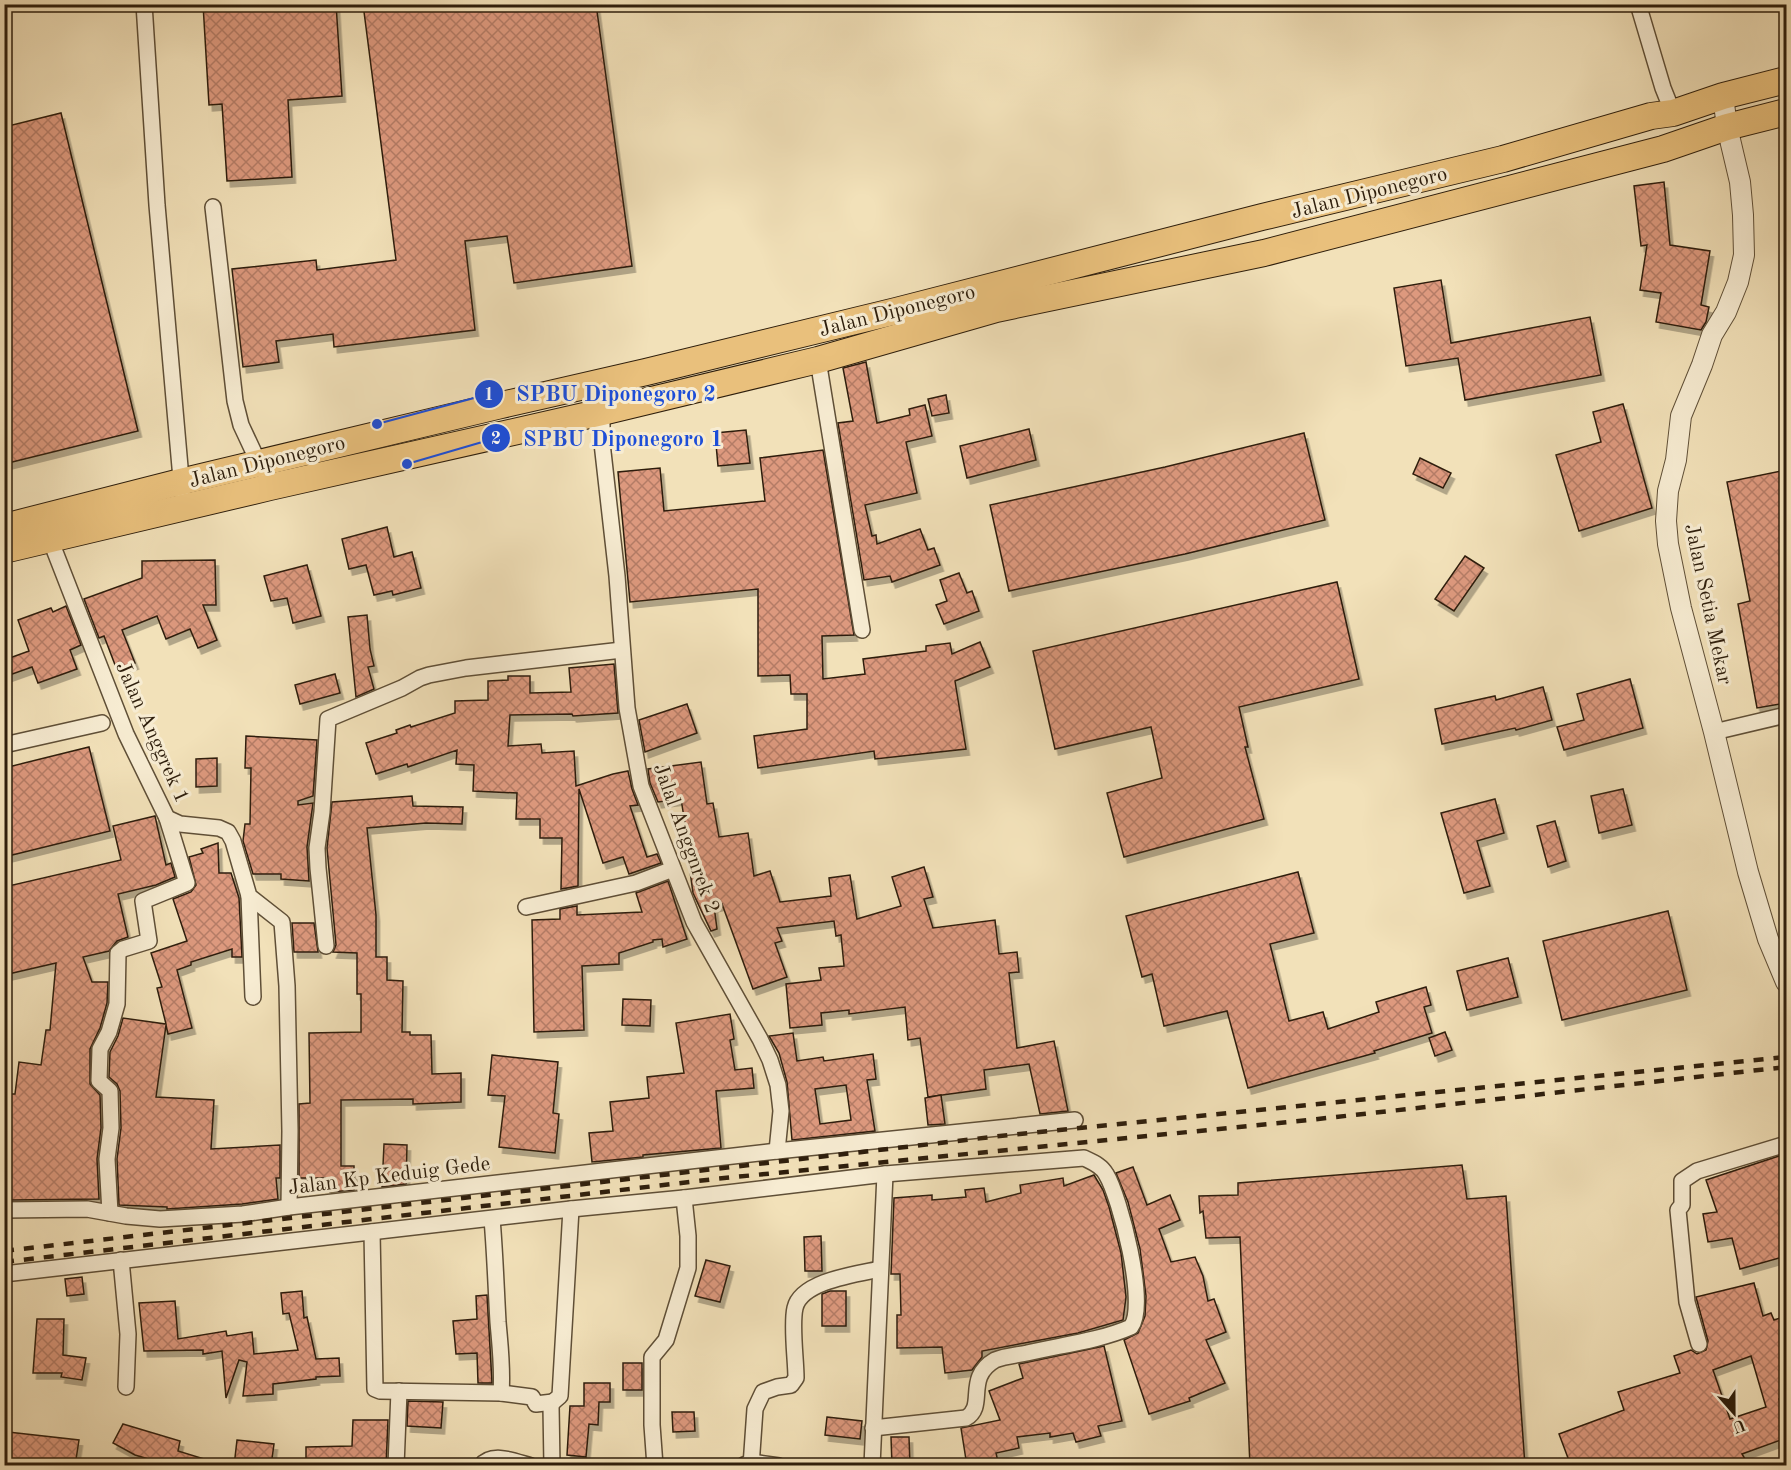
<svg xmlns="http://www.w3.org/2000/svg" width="1791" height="1470" font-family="'Old Standard TT',serif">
<defs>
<pattern id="building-cross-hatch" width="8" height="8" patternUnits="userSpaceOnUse" patternTransform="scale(1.5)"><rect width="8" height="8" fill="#dd997e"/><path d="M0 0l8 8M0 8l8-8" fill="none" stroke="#b47c66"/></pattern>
<filter id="shadow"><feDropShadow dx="3.5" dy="6" stdDeviation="0" flood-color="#0004"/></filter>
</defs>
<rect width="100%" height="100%" fill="#f2e1b9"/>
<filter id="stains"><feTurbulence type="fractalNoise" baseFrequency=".00333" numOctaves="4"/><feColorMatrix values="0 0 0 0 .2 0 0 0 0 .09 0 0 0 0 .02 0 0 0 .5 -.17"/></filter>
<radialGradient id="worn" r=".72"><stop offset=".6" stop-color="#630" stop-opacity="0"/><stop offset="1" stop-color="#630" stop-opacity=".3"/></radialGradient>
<g fill="url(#building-cross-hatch)" stroke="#2e1e0c" stroke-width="1.5" fill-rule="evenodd" filter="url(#shadow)">
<path d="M203,4H336L342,96L288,100L292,177L227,181L222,104L209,105Z"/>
<path d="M363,4H596L632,266L514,283L507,236L465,241L475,330L334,347L333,334L276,341L279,362L243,367L232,269L316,260L317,270L396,260Z"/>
<path d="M61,113L138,431L4,464V127Z"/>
<path d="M1664,182L1670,245L1710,251L1701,305L1709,307L1706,322L1701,330L1656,322L1661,293L1640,290L1647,245L1641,246L1634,186Z"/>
<path d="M1441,280L1451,343L1590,317L1601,375L1465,400L1458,358L1406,366L1394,288Z"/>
<path d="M866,362L877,423L910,415L909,409L925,405L932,436L906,442L917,493L865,505L872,536L876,535L877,544L920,529L928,550L934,548L940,565L892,582L890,576L864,580L838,423L853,421L843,368Z"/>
<path d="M946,395L949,413L932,416L928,399Z"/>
<path d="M1623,404L1652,508L1579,531L1556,455L1601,442L1593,412Z"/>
<path d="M1029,429L1036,460L967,478L960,446Z"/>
<path d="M746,430L750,463L718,466L715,433Z"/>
<path d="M1304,433L1325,520L1185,554L1009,591L990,505L1165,467Z"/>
<path d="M823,450L854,635L822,636L823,679L865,674L863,659L926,651V646L950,643L952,654L980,642L990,667L955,681L966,749L875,759L874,751L758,768L754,736L807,729V694H791L790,675L758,676V589L630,602L618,472L660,468L664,511L765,501L760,458Z"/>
<path d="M1420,458L1451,473L1443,488L1413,474Z"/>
<path d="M1786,470V703L1757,708L1738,604L1750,601L1727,482Z"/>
<path d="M387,527L394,557L412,552L421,588L393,595L392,591L374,595L366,565L349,569L342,539Z"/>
<path d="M1465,556L1484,568L1454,611L1435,599Z"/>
<path d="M215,560L216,605H203L217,640L198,648L190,629L166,639L157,616L122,630L135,663L117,670L104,636L99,638L84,599L142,578V561Z"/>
<path d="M307,565L321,616L293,623L287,598L271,601L264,576Z"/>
<path d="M959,573L967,593L972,591L979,611L944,624L936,605L947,601L940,580Z"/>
<path d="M1337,582L1359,679L1239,707L1248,747H1245L1264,819L1124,857L1107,793L1162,778L1151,727L1055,749L1033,651Z"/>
<path d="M66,606L81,645L70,650L77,669L38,683L32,667L4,677V660L29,651L18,620L51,608L53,612Z"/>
<path d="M367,615L370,649L374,666L368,667L374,689L356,697L348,617Z"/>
<path d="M614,664L618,713L573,716L572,714L510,715L508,746L541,744L542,753L574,751L576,786L613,774L628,771L632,789L638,805L630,806L647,857L657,854L661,863L629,874L623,857L603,863L579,789L578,886L561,889L562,838H540V819H516L517,793L473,791L474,765L456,764L457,750L408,767L407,764L376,774L366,743L397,733L396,730L410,725L411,727L455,713V701L488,700V681L508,680V676H530V693L571,692L569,668Z"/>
<path d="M335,674L340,693L300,704L295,685Z"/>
<path d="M1630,679L1643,728L1564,750L1557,727L1584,720L1577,694Z"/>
<path d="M1543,687L1552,720L1516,730L1515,728L1442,744L1435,709L1495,696L1496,700Z"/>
<path d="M687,704L697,733L645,752L639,720Z"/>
<path d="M246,736L317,740L313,796L298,801V805L313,803L307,847L309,881L281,879V874H253L243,841L245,824H250L251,768H245Z"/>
<path d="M89,747L110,831L4,857V768Z"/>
<path d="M217,758V786L196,787V759Z"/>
<path d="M701,762L707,804L713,803L719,837L748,833L754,876L770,871L780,902L831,896L829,878L850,875L857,919L901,906L892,877L924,867L933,897L924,899L933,928L995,920L999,954L1017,952L1019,972L1009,973L1017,1048L1054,1041L1068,1111L1040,1114L1029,1064L984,1070L986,1089L928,1097L920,1038L908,1040L905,1007L849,1014V1010L821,1013L822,1025L790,1028L786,984L821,980L819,968L844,966L841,935L836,936L834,921L777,928L782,941L775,943L787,977L753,989L722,904L714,906L717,929L711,931L693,893L686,842H688L681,799L658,802L650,783L648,769Z"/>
<path d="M1623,789L1632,825L1599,833L1591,796Z"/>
<path d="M412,796L413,806L463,807L462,824L426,823L367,828L376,915V957H387V980L403,981L402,1032H410V1035H431L432,1074L461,1073V1102L413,1104V1099L341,1100V1166H354V1190L330,1192V1178H299V1104L310,1103L309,1033L361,1032V994H357V953L333,952L336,945L327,848L332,802Z"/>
<path d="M1495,799L1504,833L1477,841L1490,886L1464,893L1441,813Z"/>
<path d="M155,816L166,865L171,863L175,877L156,885L118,894L128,937L117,941L109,951L83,957L92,982H108L107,1003L100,1028L90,1049V1084L100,1095L101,1128L97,1159L99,1199L10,1200L4,1094H15L19,1062L41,1065L46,1030H50L56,963L4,975V887L121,860L113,826Z"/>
<path d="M1555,821L1566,861L1548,867L1537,826Z"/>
<path d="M218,843L219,873H231L239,898L242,957H232V949L191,962V965L177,970L192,1028L168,1034L166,1025L156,1097L214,1100L211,1149L280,1145V1178H276L278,1199L242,1204L167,1209V1207L119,1205L117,1159L121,1128L120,1091L117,1084L109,1077L110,1052L118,1036L123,1018L166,1024L157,988L162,987L151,953L187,941L173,899L191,892L196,885L189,857L203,853L201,849Z"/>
<path d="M1298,872L1314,933L1270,944L1289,1021L1323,1012L1328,1029L1379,1012L1376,1002L1426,987L1431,1005L1424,1007L1432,1033L1374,1051L1375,1053L1248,1088L1227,1011L1164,1026L1152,974L1142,977L1126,916Z"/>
<path d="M668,881L687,939L663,947L662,939L653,940V942L619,953V964L582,966L584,1030L534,1032L532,920L560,919V909L577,906V915L642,912L636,893Z"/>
<path d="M1668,911L1687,990L1562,1020L1543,941Z"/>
<path d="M292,923H314L318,952H294Z"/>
<path d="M1508,958L1518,997L1467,1010L1457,971Z"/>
<path d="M623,999L651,1000L650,1026L622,1025Z"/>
<path d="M730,1014L734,1039L730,1040L735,1070L752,1068L754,1088L716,1091L721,1148L643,1155V1157L592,1162L589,1133L613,1131L610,1102L649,1098L647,1077L684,1073L676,1023Z"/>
<path d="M1445,1032L1452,1050L1435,1056L1429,1038Z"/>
<path d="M793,1033L797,1061L823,1057L824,1061L873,1054L876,1079L867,1080L875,1131L792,1140L787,1082L779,1053L769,1036ZM846,1085L851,1120L820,1124L815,1089Z"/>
<path d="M492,1055L558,1062L553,1113L559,1114L555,1153L499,1147L505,1096L488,1095Z"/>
<path d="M941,1095L945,1124L928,1125L925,1098Z"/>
<path d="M384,1144L407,1145L406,1184L382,1187Z"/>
<path d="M1782,1155L1786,1169V1256L1740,1269L1732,1238L1708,1242L1703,1214L1717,1212L1706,1180Z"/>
<path d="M1462,1165L1467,1199L1506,1196L1525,1466H1250L1240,1237L1206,1238L1203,1211L1200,1213L1199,1196L1238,1195V1183Z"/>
<path d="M1133,1167L1147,1205L1170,1195L1180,1220L1159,1229L1171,1262L1195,1257L1203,1276L1208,1301L1214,1299L1226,1332L1206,1340L1225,1383L1189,1398L1190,1401L1149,1414L1124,1340L1138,1333L1145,1316L1146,1296L1140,1249L1128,1202L1116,1173Z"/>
<path d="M1094,1175L1103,1190L1109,1207L1121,1253L1126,1297L1123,1320L1078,1333L982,1351V1357L972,1370L945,1373L942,1347L897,1348V1315H901L900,1274H891L894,1198L932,1195V1200L966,1197L965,1190L984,1188L986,1202L1021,1193L1020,1185L1063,1178L1064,1186Z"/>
<path d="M821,1236L822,1271H805L804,1237Z"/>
<path d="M706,1260L730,1266L720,1302L695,1296Z"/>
<path d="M82,1277L84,1294L67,1296L65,1279Z"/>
<path d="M1754,1283L1763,1316L1771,1313L1774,1320L1786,1316V1397L1779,1399L1786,1420V1438L1742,1454L1745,1459L1730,1466H1702L1700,1459L1680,1466H1571L1559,1434L1624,1410L1618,1392L1680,1373L1674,1356L1691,1350L1697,1354L1706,1350L1708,1341L1696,1297ZM1751,1356L1766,1407L1730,1419L1713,1370Z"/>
<path d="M302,1291L304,1318L307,1317L316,1359L339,1358L340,1376L316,1377V1379L273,1384V1394L243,1396L247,1362L239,1360L226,1398L222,1351L203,1354V1350L144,1351L139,1303L175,1301L178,1339L226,1331L227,1336L252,1332L254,1354L298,1350L289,1313L283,1314L281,1293Z"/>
<path d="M830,1291H846V1326H822V1294Z"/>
<path d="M487,1295L492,1383H478L477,1353L456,1354L453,1321L477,1319L476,1296Z"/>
<path d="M37,1319H64L63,1355L86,1358L82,1380L61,1377L62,1373H33Z"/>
<path d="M1104,1346L1122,1421L1098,1426L1101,1436L1076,1442L1073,1433L1050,1437V1433L1017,1437L1019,1448L996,1453L999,1466H967L961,1428L1000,1420L989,1391L1023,1378L1019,1364Z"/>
<rect x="623" y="1363" width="19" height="27"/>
<path d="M584,1383H610V1402H599L598,1425L589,1424L586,1457L567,1455L570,1406H584Z"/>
<path d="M408,1401L443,1402L441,1428L407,1426Z"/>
<path d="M672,1412H694L695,1431L673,1432Z"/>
<path d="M827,1417L862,1421L860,1439L825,1435Z"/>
<path d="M353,1420H388L386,1466H306V1447L352,1446Z"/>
<path d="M123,1424L180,1441L178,1451L214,1462V1466H172L135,1455L113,1443Z"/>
<path d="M8,1432L79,1440L75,1466H19L4,1463Z"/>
<path d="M891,1437H909L910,1465L892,1466Z"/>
<path d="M237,1440L274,1444L271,1466H234Z"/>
</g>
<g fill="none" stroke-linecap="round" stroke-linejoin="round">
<defs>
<g id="minor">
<path d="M144,4L157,205L182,490"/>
<path d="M1638,4L1663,88L1673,113"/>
<path d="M213,207L235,401L241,425L262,470"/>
<path d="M818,360L862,630"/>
<path d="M602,412V443L617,576L627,708L641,786L694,922L760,1039L770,1060L778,1085L781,1111L777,1151"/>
<path d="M50,539L126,734L167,818L180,824L219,828L228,832L233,841L249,896L282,922L287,986L290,1131L289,1207"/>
<path d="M1714,732L1786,715"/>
<path d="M4,745L102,723"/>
<path d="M249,896L253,997"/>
<path d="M526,907L636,883L673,869"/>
<path d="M326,946L318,868L317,848L322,812L328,719L402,688L420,678L429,675L466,668L622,650"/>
<path d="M4,1210L87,1209L126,1216L160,1219L243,1214L289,1207L777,1151L1075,1120"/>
<path d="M110,1213L107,1159L111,1128L110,1091L99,1081L100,1049L109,1032L117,1004L118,953L123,949L149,941L143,901L187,883L167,818"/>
<path d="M492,1219C495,1253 496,1287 498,1322C500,1346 503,1369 501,1393"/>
<path d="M372,1232L375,1389L380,1391L501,1393L532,1397L536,1404L553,1402"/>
<path d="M121,1260L128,1334L126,1387"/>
<path d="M4,1274L571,1209L684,1198L885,1174L1084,1158C1092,1162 1101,1165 1106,1174C1120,1197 1148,1305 1131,1327C1099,1341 1061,1345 1027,1353C1017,1355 1004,1356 995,1360C964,1378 987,1406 966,1418L873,1428"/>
<path d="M1699,1344L1687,1302L1678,1210L1682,1205V1181L1697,1171L1786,1144"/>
<path d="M744,1465L752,1462L779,1466"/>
<path d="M396,1466L399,1391"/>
<path d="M481,1466C492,1451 516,1462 531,1466"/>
<path d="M552,1466L551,1406L553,1402L560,1396L571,1209"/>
<path d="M655,1466L652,1425V1357L666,1340L688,1268V1236L684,1198"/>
<path d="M751,1466L755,1409L763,1392L777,1387L791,1385L796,1378C796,1360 791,1325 795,1308C801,1281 857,1274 880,1269"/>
<path d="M872,1466L885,1174"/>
</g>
<path id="tertiary" d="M1723,96L1727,127L1740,182L1743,215L1744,255L1738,282L1726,312L1712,335L1702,365L1681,416L1676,460L1668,491L1666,521L1668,544L1681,608L1714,732L1748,872L1768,939L1786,982"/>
<g id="trunk">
<path d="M4,527L180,482L497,406L646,372L896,311L1262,217L1503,159L1651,116L1673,113L1723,96L1786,80"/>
<path d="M4,550L270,487L602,412L818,360L996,309L1264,253L1663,149L1727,127L1786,112"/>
</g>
</defs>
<use href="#minor" stroke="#5f4f37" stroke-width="18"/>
<use href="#tertiary" stroke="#5f4f37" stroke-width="22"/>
<use href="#trunk" stroke="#2e1e0c" stroke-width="28"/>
<use href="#minor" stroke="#f7ecd2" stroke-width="15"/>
<use href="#tertiary" stroke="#f7ecd2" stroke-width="20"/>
<use href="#trunk" stroke="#e9c07c" stroke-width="26"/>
<g stroke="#2e1e0c" stroke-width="4.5" stroke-dasharray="10 10" stroke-linecap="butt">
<path d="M4,1251L1009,1135L1786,1057"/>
<path d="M4,1262L715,1179L1309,1120L1786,1067"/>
</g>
</g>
<g text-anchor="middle" stroke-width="6" stroke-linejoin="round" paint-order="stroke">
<g font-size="21" fill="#2e1e0c" stroke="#f7ecd2">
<text transform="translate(1369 192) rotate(-14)" y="7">Jalan Diponegoro</text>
<text transform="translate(897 310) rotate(-14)" y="7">Jalan Diponegoro</text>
<text transform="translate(267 461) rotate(-14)" y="7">Jalan Diponegoro</text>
<text transform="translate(1709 604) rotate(78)" y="7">Jalan Setia Mekar</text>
<text transform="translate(153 732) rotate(66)" y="7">Jalan Anggrek 1</text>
<text transform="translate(687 838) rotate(70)" y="7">Jalal Anggnrek 2</text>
<text transform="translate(389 1175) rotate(-7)" y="7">Jalan Kp Keduig Gede</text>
</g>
</g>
<path fill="none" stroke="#1d4ed8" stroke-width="2" d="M377 424L489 394M407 464L496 438"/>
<g fill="#1d4ed8" stroke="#f7ecd2" stroke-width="2">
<circle cx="377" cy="424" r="6"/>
<circle cx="407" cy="464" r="6"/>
<circle cx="489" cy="394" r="15"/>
<circle cx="496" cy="438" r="15"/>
</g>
<g font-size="18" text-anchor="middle" font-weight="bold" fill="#fff">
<text x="489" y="400">1</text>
<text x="496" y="444">2</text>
</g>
<g font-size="22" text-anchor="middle" font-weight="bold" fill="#1d4ed8" stroke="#f7ecd2" stroke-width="6" stroke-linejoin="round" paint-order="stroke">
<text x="616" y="401">SPBU Diponegoro 2</text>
<text x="623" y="446">SPBU Diponegoro 1</text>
</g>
<rect width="1791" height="1470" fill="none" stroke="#f2e1b9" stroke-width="24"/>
<rect x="6" y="6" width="1779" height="1458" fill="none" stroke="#2e1e0c" stroke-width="3"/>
<rect x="12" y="12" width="1767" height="1446" fill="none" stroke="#2e1e0c" stroke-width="1.5"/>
<g transform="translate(1734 1413) rotate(159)" stroke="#f7ecd2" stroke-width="4.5" paint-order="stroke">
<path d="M0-4.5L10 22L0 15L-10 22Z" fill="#2e1e0c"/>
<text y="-9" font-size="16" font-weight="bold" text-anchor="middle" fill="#2e1e0c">U</text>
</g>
<rect width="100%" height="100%" filter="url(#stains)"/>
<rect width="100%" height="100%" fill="url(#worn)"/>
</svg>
